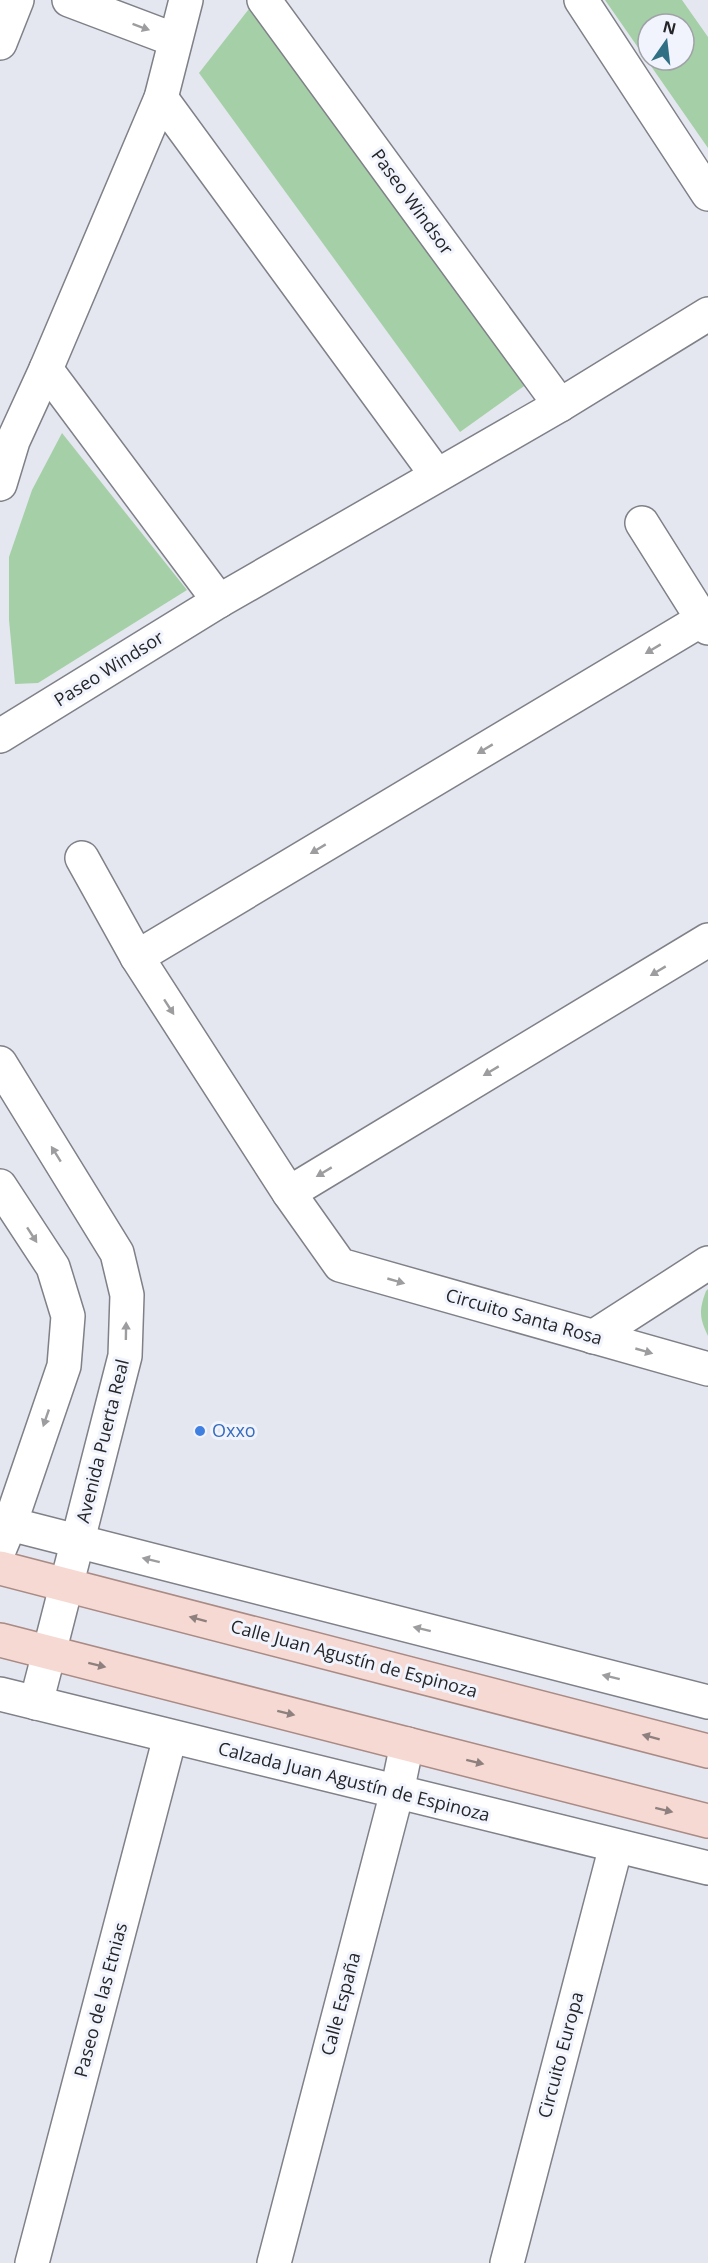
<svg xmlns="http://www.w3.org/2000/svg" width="708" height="2263" font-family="'Open Sans',sans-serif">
<rect width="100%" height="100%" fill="#e5e7f0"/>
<g fill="#a5cfa6" fill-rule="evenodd">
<path d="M605,0H682L708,37V148ZM648,24H684V60H648Z"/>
<path d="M252,5L527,384L460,432L199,73Z"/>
<path d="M62,433L187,590L38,683L15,684L9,620V557L32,490Z"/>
<path d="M708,1289V1336C699,1317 699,1310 706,1291Z"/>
</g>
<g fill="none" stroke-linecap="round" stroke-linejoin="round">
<defs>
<g id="minor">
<path d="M69,0L175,40"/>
<path d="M264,0L560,405"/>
<path d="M581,0L708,194"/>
<path d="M161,98L436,474"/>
<path d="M46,369L219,601"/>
<path d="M0,484L13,441L46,369L161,98L186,0"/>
<path d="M642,523L708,628"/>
<path d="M0,736L219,601L560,405L708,314"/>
<path d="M82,858L137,957L289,1193L340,1265L708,1369"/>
<path d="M137,957L703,619"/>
<path d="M289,1193L708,940"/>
<path d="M593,1337L708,1263"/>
<path d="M10,1524L708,1702"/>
<path d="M0,1694L708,1868"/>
<path d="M36,1703L49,1653"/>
<path d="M32,2263L170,1737"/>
<path d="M274,2263L397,1792L407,1744"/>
<path d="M507,2263L616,1846"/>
</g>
<g id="tertiary">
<path d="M0,43L17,0"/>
<path d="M0,1063L117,1253L127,1295L125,1356L49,1653"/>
<path d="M0,1186L53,1267L68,1316L64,1366L10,1524L0,1548"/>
</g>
<g id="primary">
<path d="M0,1568L708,1751"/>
<path d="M0,1640L708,1821"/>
</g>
</defs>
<use href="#minor" stroke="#7f8088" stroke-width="36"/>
<use href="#tertiary" stroke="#7f8088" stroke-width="36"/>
<use href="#primary" stroke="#a98a84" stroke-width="36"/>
<use href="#minor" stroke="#fff" stroke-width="33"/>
<use href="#tertiary" stroke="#fff" stroke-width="33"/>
<use href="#primary" stroke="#f6d9d3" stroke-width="33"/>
</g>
<defs><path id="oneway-solid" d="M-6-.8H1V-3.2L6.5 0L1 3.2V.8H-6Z" transform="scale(1.5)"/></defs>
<g fill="#9d9d9f">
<use href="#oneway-solid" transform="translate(141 27) rotate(20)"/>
<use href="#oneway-solid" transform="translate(653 649) rotate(149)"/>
<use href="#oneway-solid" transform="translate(485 749) rotate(149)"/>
<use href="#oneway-solid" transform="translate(318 849) rotate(149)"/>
<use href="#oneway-solid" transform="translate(658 971) rotate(149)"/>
<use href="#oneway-solid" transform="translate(169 1007) rotate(57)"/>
<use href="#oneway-solid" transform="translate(491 1071) rotate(149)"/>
<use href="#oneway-solid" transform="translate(56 1154) rotate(-122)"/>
<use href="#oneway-solid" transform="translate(324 1172) rotate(149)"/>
<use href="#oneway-solid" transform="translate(32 1235) rotate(57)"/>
<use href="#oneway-solid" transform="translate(396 1281) rotate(16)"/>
<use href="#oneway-solid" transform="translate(126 1331) rotate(-89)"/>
<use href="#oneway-solid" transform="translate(644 1351) rotate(16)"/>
<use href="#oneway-solid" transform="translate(46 1418) rotate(109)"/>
<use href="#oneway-solid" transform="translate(151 1560) rotate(-166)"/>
<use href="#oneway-solid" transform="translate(422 1629) rotate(-166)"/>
<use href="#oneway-solid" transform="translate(611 1677) rotate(-166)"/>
</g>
<g fill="#8e807e">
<use href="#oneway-solid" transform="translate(198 1619) rotate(-165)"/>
<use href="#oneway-solid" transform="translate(97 1665) rotate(14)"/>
<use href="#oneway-solid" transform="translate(286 1713) rotate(14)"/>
<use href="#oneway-solid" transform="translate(651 1737) rotate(-165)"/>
<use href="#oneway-solid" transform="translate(475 1762) rotate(14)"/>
<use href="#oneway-solid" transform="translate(664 1810) rotate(14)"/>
</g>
<circle fill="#3f7fe0" stroke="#f2f4fd" stroke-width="2" cx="200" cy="1431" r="6"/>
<g text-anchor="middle" stroke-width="6" stroke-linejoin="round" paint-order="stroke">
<g font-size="18" fill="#252629" stroke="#f2f4fd">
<text transform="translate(412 202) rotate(54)" y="6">Paseo Windsor</text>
<text transform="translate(109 669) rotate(-32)" y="6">Paseo Windsor</text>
<text transform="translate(524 1317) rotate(16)" y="6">Circuito Santa Rosa</text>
<text transform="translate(103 1441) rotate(-76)" y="6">Avenida Puerta Real</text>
<text transform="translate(354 1659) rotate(15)" y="6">Calle Juan Agustín de Espinoza</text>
<text transform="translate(354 1782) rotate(14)" y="6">Calzada Juan Agustín de Espinoza</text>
<text transform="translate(101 2000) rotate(-75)" y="6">Paseo de las Etnias</text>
<text transform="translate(341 2004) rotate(-75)" y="6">Calle España</text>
<text transform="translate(561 2055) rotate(-75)" y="6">Circuito Europa</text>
</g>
<g font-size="18" fill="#366cbe" stroke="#f2f4fd" text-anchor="start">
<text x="212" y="1437">Oxxo</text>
</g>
</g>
<g transform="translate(666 42) rotate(14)"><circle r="28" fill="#f2f4fd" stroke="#a0a2a8" stroke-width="1.5"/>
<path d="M0-4.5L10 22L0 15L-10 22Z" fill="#306f84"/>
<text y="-9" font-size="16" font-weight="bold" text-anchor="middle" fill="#252629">N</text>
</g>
</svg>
